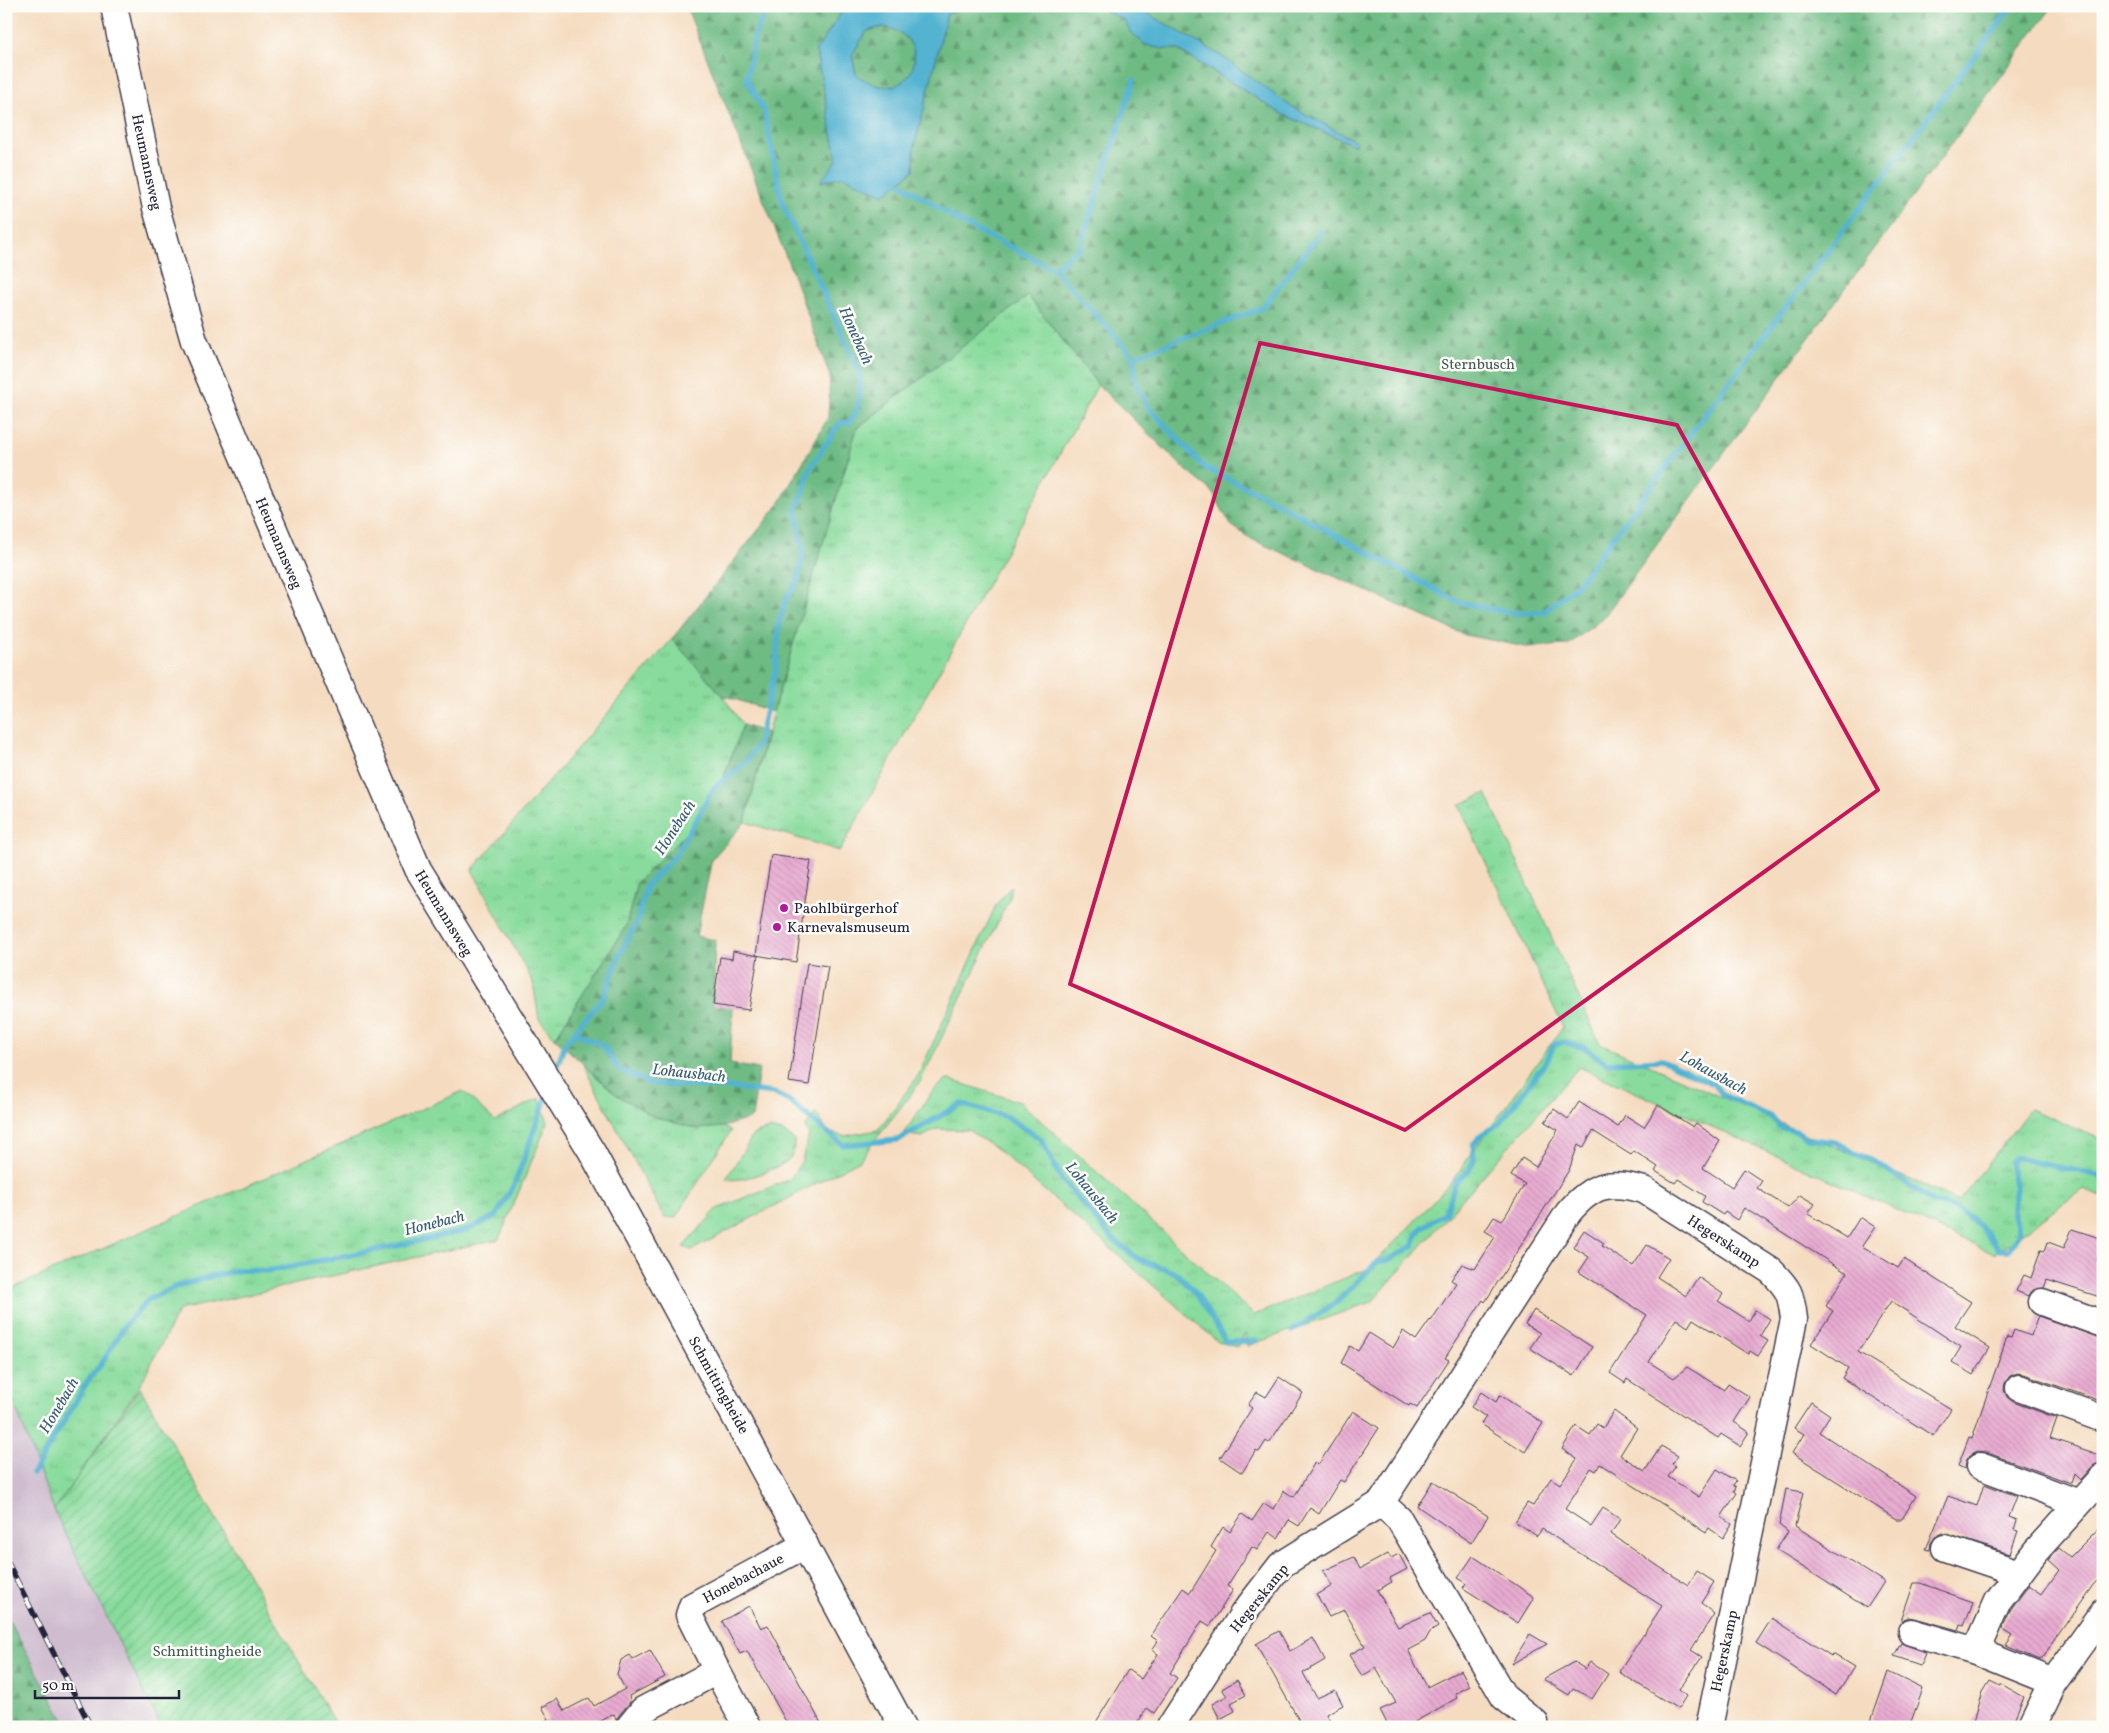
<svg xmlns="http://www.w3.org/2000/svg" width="2109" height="1733" font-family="Vollkorn,serif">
<defs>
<pattern id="grass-tufts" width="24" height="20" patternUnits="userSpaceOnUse" patternTransform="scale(1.25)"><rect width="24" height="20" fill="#88db9c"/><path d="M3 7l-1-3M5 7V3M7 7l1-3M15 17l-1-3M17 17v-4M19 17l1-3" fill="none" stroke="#75bc87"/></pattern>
<pattern id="forest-firs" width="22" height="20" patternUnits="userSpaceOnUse" patternTransform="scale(1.25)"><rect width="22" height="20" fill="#6ebb84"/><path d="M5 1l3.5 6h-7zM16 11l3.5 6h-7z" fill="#5a986d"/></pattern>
<pattern id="garden-furrows" width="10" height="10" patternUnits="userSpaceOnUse" patternTransform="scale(1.25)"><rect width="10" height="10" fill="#88db9c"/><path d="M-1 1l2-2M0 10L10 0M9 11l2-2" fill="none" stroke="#75bc87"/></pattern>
<pattern id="building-back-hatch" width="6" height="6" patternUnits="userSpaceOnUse" patternTransform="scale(1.25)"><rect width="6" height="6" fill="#e8abd1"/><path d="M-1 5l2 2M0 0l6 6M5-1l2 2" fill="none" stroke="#c793b4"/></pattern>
</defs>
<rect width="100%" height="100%" fill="#fdfcf7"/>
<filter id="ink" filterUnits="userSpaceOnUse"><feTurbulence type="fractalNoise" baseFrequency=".02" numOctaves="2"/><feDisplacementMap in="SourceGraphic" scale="10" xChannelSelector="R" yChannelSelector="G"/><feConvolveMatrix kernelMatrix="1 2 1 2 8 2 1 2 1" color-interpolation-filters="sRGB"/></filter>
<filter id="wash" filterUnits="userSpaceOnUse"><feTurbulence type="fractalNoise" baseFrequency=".0096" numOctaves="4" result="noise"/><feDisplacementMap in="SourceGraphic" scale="20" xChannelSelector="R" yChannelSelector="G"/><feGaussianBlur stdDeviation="1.12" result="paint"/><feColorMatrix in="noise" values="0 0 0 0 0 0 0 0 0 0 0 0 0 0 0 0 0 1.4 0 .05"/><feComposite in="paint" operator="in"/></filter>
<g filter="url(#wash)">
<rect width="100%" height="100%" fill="#f5dcc0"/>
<path fill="#cfbdcf" d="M6,1391L14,1403L54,1510L161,1727H67L6,1615Z"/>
<g fill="url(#grass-tufts)" stroke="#557e6c">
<path d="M1028,296L1098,385L840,851L745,822L773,712L857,428Z"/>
<path d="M672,639L722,695L743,725L724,776L692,827L637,882L626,926L555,1038L539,1019L533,982L472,870Z"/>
<path d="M1486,793L1600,1044L1959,1201L2030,1109L2103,1140V1197L2083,1189L1994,1254L1579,1067L1372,1302L1247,1346L1245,1334L1237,1347L1218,1342L997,1149L968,1130L937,1129L922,1137L904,1134L931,1093L947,1079L1020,1102L1254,1315L1370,1268L1449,1185L1563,1027L1459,805Z"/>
<path d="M1011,886L1010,897L920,1082L860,1160L692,1250L683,1247L717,1209L790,1179L802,1161L809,1135L805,1128L816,1113L828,1132L844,1136L878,1130L918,1076L996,905Z"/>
<path d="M583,1065L617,1095L698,1129L723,1127L731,1131L675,1218L664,1217Z"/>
<path d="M463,1091L495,1121L539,1098L548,1122L499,1239L179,1310L140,1385L54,1510L14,1403L6,1391V1291Z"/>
<path d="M769,1129L783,1132L794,1140C794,1146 794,1154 789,1159C780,1169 739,1183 726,1179L754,1134Z"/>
</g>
<g fill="url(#forest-firs)" stroke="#486e60">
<path d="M686,6H846L816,51L837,160L821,182L843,176L884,195L914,170V149L947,14L969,6H1097L1124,20L1131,33L1162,49H1176L1282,114L1354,145L1357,142L1289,105L1220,55L1133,6H2053L1603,618L1568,645L1526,647L1465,635L1249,538L1230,524L1212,491L1186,470L1098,385L1028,296L857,428L773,712L722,695L672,639L779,504L828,418L830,376L791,269Z"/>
<path d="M882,27C941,34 912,118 856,74L852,55L867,31Z"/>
<path d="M743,725L767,733L745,822L712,859L696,936L715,940L713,1005L733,1007L730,1064L759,1069L752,1118L723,1127L698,1129L654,1117L617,1095L555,1038L626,926L637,882L692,827L724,776Z"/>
<path d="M6,1615L66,1724L67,1727H6Z"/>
</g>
<path fill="url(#garden-furrows)" stroke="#557e6c" d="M140,1388L337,1727H161L54,1510Z"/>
<g fill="#53b3d1" stroke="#3a6a86" fill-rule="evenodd">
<path d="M846,6H969L947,14L914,149V170L884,195L843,176L820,182L837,160L816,51ZM882,27C941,34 912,118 856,74L852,55L867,31Z"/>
<path d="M1097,6H1133L1143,11L1220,55L1289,105L1357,142L1354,145L1282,114L1177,49H1162L1146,45L1131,33L1124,20Z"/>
</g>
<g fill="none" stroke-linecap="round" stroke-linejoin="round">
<g stroke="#53b3d1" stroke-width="5.5">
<path d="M900,183L962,223L1054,269L1134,357L1135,381L1149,408L1204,467L1268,498L1458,602L1512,613L1544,612L1577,585L2012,6"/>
<path d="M1054,269L1080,247L1134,80"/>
<path d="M1134,357L1262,308L1322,231"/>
<path d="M575,1033L604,1046L618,1069L651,1084L734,1088L773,1093L789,1101L843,1145L898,1140L961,1104L1007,1117L1041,1139L1061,1178L1113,1239L1138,1259L1176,1273L1196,1293L1226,1342L1256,1341"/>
<path d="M554,1074L565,1044L604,997L619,956L638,920L646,886L676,855L714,788L745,763L758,745L776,668L779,623L787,597L798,580L803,553L796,509L803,495L809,470L840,423H848C861,412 860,390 860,373L782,202L764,111L747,79L754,38L766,6"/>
<path d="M1292,1331L1337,1302L1378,1261H1386L1413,1246C1416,1227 1429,1223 1445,1214L1456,1181L1468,1172L1474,1160L1473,1145L1482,1134L1500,1123L1546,1062L1554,1045L1564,1042L1585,1048L1606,1063L1662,1060L1714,1084L1723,1095L1771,1117L1780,1127L1798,1132L1809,1139L1835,1142L1858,1155L1871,1159L1935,1203C1961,1204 1986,1230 1999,1250H2008L2019,1233L2013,1209L2016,1189L2010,1162L2017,1157C2045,1167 2074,1168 2103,1177"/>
<path d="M33,1473L87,1382L102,1363L126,1324L148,1300L175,1287L212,1276L241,1270L268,1271L391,1247L467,1230L496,1216L515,1183L547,1095"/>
</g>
</g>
<g id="blocks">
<g fill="url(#building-back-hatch)">
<path d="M771,855L811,861L796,962L756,955Z"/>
<path d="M733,951L758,956L749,1010L713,1005L720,957L732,959Z"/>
<path d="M807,963L828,966L809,1085L789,1082Z"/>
<path d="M1579,1102L1618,1127L1625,1115L1644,1127L1658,1105L1693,1127L1696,1123L1720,1141L1703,1168L1732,1187L1744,1169L1762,1181L1757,1188L1788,1208L1800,1195L1815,1204L1808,1214L1847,1238L1860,1217L1875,1227L1862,1246L1898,1268L1904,1259L1971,1302L1955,1326L1990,1348L1973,1375L1952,1362L1961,1347L1891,1301L1858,1352L1951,1409L1933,1436L1842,1378L1848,1368L1811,1344L1833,1311L1826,1306L1847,1273L1744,1208L1737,1220L1725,1212L1723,1215L1702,1202L1705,1196L1691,1187L1678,1179L1675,1183L1655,1171L1658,1167L1634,1151L1631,1155L1593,1131L1583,1148L1578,1145L1569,1170L1485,1302L1483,1300L1456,1341L1445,1358L1449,1360L1417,1408L1410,1404L1409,1406L1341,1363L1350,1346L1358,1351L1369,1333L1393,1348L1403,1331L1416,1340L1430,1320L1431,1321L1456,1283L1451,1280L1462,1264L1475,1269L1495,1237L1485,1231L1494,1217L1502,1221L1525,1184L1511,1176L1522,1158L1536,1167L1558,1130L1545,1122L1554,1109L1568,1119Z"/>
<path d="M2072,1229L2103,1239L2097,1260L2103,1262V1298L2047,1280L2044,1288L2033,1290L2028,1296L2016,1291L2024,1275L2031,1278L2041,1250L2045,1251L2048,1242L2064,1248Z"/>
<path d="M1584,1230L1604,1243L1602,1246L1633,1266L1647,1245L1669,1258L1657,1277L1686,1296L1698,1277L1723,1294L1718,1301L1749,1321L1755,1310L1770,1319L1760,1336L1768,1341L1758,1356L1750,1351L1748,1354L1693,1319L1688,1327L1676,1319L1649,1362L1674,1378L1687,1367L1724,1390L1728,1383L1750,1397L1734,1422L1749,1432L1740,1446L1721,1434L1718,1438L1627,1379L1625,1383L1610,1373L1647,1315L1579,1272L1589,1257L1573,1247Z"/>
<path d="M1534,1310L1592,1347L1574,1376L1530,1348L1540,1333L1525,1324Z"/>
<path d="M2038,1316L2103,1339V1402L2024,1374L2017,1373L2010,1376L2005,1383L2004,1390L2007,1397L2013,1402L2057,1418L2050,1438L2103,1456V1462L2092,1467L2080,1480L2074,1474L2071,1483L1985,1452L1977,1451L1970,1455L1966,1461L1965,1469L1958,1466L1969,1437L1972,1438L2007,1337L2011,1338L2014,1330L2031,1336Z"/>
<path d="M1279,1377L1303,1393L1269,1443L1266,1441L1259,1452L1256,1450L1242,1473L1220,1458L1252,1408L1248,1405L1257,1392L1266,1397Z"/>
<path d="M1481,1392L1496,1402L1500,1395L1543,1423L1525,1452L1481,1424L1486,1417L1471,1407Z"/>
<path d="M1811,1402L1830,1415L1819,1432L1916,1496L1902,1519H1896L1792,1453L1804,1434L1794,1428Z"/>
<path d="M1353,1411L1379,1428L1344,1482L1340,1480L1319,1514L1310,1508L1299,1526L1289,1520L1278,1538L1269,1532L1257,1550L1252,1547L1227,1586L1233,1590L1210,1626L1202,1621L1170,1673L1177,1678L1154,1713L1147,1708L1135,1727H1093L1128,1670L1141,1679L1158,1654L1152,1650L1158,1641L1151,1636L1183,1588L1190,1593L1216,1551L1211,1547L1223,1527L1230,1532L1242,1514L1252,1521L1264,1503L1273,1509L1284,1491L1294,1497L1315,1462L1318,1465Z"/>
<path d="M1614,1411L1637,1428L1620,1455L1645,1471L1661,1446L1678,1456L1672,1464L1676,1466L1668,1477L1699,1497L1717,1469L1736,1481L1733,1485L1736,1487L1734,1491L1737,1493L1721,1517L1732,1524L1723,1538L1709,1528L1706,1532L1600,1464L1596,1471L1591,1468L1565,1509L1591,1526L1603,1508L1620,1519L1611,1534L1661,1568L1688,1585L1697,1571L1714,1582L1701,1603L1714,1614L1691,1650L1702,1657L1679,1690L1686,1696L1678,1709L1619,1672L1662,1606L1542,1529L1537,1536L1515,1522L1527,1503L1533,1506L1551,1478L1560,1484L1577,1459L1562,1449L1576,1426L1590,1435L1597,1424L1603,1428Z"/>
<path d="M1433,1481L1488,1516L1471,1543L1417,1506Z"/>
<path d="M1984,1484L2017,1496L2009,1517L2017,1520L2014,1530L2018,1531L2010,1554L1943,1533L1935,1537L1931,1543L1930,1550L1926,1549L1948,1496L1977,1506Z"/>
<path d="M1786,1489L1803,1492L1795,1526L1884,1582L1867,1608L1776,1550L1788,1532L1779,1525Z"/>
<path d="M2103,1524V1575L2093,1585L2042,1658L2039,1660L2006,1646L2013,1636L2002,1629L2011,1609L2029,1585L2042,1594L2059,1570L2048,1560L2059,1548L2070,1557Z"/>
<path d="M1388,1554L1391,1558L1399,1554L1407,1569L1390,1578L1392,1582L1377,1590L1398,1627L1430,1613L1438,1627L1430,1632L1425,1641L1408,1650L1427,1687L1461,1670L1470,1686L1455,1694L1457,1698L1406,1727H1389L1380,1710L1396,1703L1376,1668L1362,1676L1349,1655L1365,1646L1344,1610L1329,1617L1317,1595L1332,1586L1323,1571L1354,1557L1360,1569Z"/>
<path d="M1473,1556L1534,1597L1518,1623L1463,1588L1466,1583L1458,1578Z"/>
<path d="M1914,1583H1920L1973,1602L1964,1626L1960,1624L1958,1630L1915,1618L1908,1617L1901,1621Z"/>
<path d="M749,1606L761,1628L768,1625L823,1727H789L747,1651L740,1654L722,1621Z"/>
<path d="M1772,1618L1831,1656L1833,1654L1854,1667L1836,1695L1756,1643Z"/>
<path d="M1279,1631L1290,1651L1313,1638L1325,1660L1303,1673L1317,1698L1335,1690L1343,1705L1326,1714L1333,1727H1303L1256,1644Z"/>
<path d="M1530,1634L1547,1644L1511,1664Z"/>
<path d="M1901,1643L1925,1652L1920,1665L1894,1656Z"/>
<path d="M650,1650L665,1677L629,1696L630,1702L616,1719L614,1714L590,1727H535L549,1719L542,1707L557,1699L564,1711L589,1698L594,1706L625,1689L617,1674L621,1660L630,1655L633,1659Z"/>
<path d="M1574,1662L1585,1669L1590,1662L1608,1674L1592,1699L1573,1688L1569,1695L1543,1679Z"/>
<path d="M1888,1672L1923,1689L1909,1727H1869Z"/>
<path d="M1237,1680L1246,1695L1231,1703L1235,1711L1220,1719L1212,1704L1227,1696L1222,1689Z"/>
<path d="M1990,1681L2000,1686L2001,1684L2024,1697L2012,1727H1972L1983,1692Z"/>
</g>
</g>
</g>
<g filter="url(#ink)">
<use href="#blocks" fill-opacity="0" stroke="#423e4f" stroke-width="1"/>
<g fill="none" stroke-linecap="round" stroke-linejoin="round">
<defs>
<g id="minor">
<path d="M114,6L156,208L194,341L418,869L592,1152L903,1727"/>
<path d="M2042,1302L2103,1324"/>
<path d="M2019,1388L2103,1419"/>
<path d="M1980,1466L2079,1503"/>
<path d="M1381,1503L1399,1519L1504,1697L1535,1722L1531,1727"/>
<path d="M1945,1548L2019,1573"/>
<path d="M1911,1632L1976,1651"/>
<path d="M717,1671L747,1727"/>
<path d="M2053,1682L1976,1651L1998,1601L2035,1552L2103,1477"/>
<path d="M629,1727L643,1710L717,1671L689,1615L692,1606L805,1545"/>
<path d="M1170,1727L1243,1614L1281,1565L1381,1503L1568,1213C1592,1184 1609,1180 1644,1190L1771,1271C1789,1289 1791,1293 1794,1319L1709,1727"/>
<path d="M2031,1727L2053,1682L2103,1613"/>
</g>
</defs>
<use href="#minor" stroke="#423e4f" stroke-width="29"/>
<use href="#minor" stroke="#fff" stroke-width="26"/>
<defs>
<path id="rail" d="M6,1559L91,1727"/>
</defs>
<use href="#rail" stroke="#22223b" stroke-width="5.5"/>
<use href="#rail" stroke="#fdfcf7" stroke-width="4" stroke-dasharray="11" stroke-linecap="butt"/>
</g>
</g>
<path fill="none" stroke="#c2185b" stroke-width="4" stroke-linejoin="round" d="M1260,343L1677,425L1878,790L1405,1130L1070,984Z"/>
<g fill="#b5179e" stroke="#fdfcf7" stroke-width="2">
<circle cx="784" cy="908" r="5"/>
<circle cx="777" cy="927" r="5"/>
</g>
<g text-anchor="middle" stroke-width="5" stroke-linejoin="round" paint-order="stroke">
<g font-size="15" fill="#22223b" stroke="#fdfcf7">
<text transform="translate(147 162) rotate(78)" y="5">Heumannsweg</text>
<text transform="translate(279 543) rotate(67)" y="5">Heumannsweg</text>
<text transform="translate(444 913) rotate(59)" y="5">Heumannsweg</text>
<text transform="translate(1724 1241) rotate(33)" y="5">Hegerskamp</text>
<text transform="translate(719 1385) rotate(61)" y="5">Schmittingheide</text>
<text transform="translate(743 1578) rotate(-28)" y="5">Honebachaue</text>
<text transform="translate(1259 1598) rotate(-51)" y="5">Hegerskamp</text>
<text transform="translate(1724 1651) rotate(-78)" y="5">Hegerskamp</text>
</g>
<g font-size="15" fill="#415a58" stroke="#fdfcf7">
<text x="1478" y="369">Sternbusch</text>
<text x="207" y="1656">Schmittingheide</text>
</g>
<g font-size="15" fill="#22223b" stroke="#fdfcf7" text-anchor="start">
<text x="794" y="913">Paohlbürgerhof</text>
<text x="787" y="932">Karnevalsmuseum</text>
</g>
<g font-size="16" font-style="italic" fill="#365c77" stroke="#fdfcf7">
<text transform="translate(857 335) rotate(66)" y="6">Honebach</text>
<text transform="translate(674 827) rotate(-57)" y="6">Honebach</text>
<text transform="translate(689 1072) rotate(6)" y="6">Lohausbach</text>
<text transform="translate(1714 1072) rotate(29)" y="6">Lohausbach</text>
<text transform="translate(1093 1192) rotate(51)" y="6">Lohausbach</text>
<text transform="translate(434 1222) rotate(-14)" y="6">Honebach</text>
<text transform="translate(58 1405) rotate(-59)" y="6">Honebach</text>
</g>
</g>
<rect width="2109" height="1733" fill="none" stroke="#fdfcf7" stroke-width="25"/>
<path d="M35 1690v8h144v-8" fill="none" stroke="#22223b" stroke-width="2.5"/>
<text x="42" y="1690" font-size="15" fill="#22223b" stroke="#fdfcf7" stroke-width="4" paint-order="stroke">50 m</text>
</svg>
